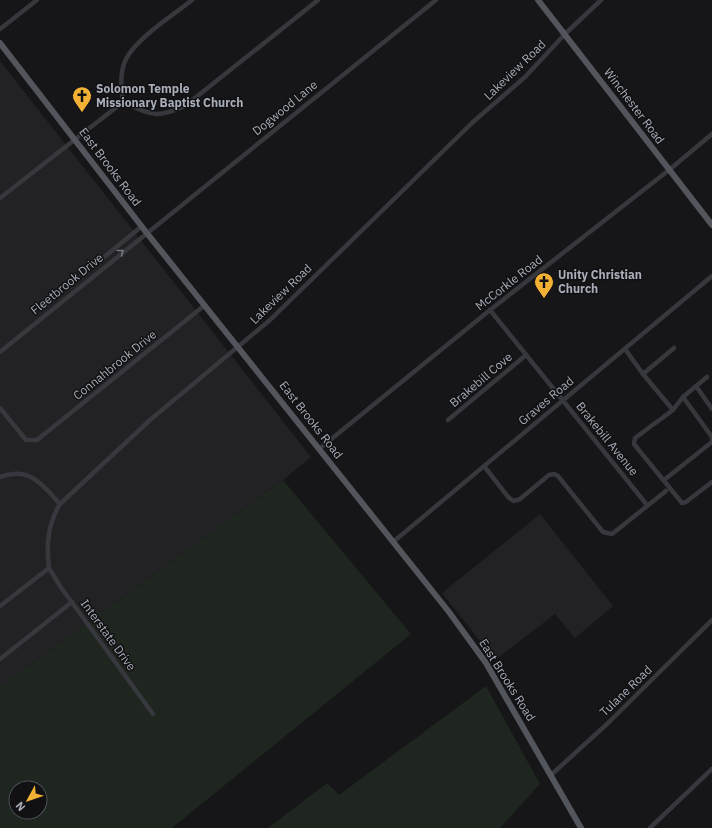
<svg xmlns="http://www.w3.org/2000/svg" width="712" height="828" font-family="'IBM Plex Sans',sans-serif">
<rect width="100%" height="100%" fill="#161618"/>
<g fill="#222225">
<path d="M0,61L311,457L283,480L0,687Z"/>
<path d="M540,514L613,606L575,638L555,614L495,660L442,593Z"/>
</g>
<g fill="#1e261f" fill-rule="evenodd">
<path d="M283,480L411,634L172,828H0V687ZM16,788H40V812H16Z"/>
<path d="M486,686L540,784L500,828H268L327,783L339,795Z"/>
</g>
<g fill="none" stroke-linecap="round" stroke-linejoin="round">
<g stroke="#37383d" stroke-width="4.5">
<path d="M0,29L37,0"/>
<path d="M123,102C152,115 155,119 185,106L318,0"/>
<path d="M123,102C121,86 119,68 129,54C143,34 172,16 192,0"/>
<path d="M0,198L123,102"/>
<path d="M103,258L142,226"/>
<path d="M490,310L647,505"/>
<path d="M625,349L643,374L673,410"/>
<path d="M0,352L436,0"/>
<path d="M643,374L674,348"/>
<path d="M707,377L683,397L673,410L635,438L634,444L682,503L686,502L712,482"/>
<path d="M696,386L712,409"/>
<path d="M683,397L712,437"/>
<path d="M0,408L26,440H37L205,305"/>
<path d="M448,420L526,355"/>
<path d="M319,449L490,310L669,170L712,134"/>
<path d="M484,466L509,498L514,501L520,499L549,475L554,474L558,476L603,532L612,534L666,491"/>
<path d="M0,477C29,466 42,484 60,504"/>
<path d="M664,480L712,442V437"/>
<path d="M393,542L712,276"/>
<path d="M49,568L60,586L153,714"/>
<path d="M0,606L49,568C46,544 48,524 60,504L150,420L270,320L473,122L525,77L565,34L601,0"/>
<path d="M0,659L72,602"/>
<path d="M551,775L607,724L712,620"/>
<path d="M650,828L712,769"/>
</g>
<g stroke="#53555c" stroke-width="6">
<path d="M538,0L712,225"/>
<path d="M0,43L146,232L449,612L486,663L581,828"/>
</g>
</g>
<defs><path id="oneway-chevron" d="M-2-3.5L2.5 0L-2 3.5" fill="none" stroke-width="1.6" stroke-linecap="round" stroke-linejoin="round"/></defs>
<use stroke="#757881" href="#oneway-chevron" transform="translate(121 252) rotate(-38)"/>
<defs>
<symbol id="church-pin" viewBox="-11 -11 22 30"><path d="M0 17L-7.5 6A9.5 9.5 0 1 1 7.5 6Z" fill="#f2b134" stroke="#111113"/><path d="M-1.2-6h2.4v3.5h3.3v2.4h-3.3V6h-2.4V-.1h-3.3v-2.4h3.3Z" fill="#111"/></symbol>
</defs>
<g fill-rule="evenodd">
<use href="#church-pin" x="71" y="85" width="22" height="30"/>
<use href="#church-pin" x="533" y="271" width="22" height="30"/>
</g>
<g text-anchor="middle" stroke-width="3" stroke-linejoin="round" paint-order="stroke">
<g font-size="12" fill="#a8adb8" stroke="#111113">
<text transform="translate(515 70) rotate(-44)" y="4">Lakeview Road</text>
<text transform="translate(634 106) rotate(53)" y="4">Winchester Road</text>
<text transform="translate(285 108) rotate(-39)" y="4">Dogwood Lane</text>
<text transform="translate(110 167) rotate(53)" y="4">East Brooks Road</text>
<text transform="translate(509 283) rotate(-38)" y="4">McCorkle Road</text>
<text transform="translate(67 284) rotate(-39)" y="4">Fleetbrook Drive</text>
<text transform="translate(281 294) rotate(-44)" y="4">Lakeview Road</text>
<text transform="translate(115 365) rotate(-39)" y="4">Connahbrook Drive</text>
<text transform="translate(481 380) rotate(-40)" y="4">Brakebill Cove</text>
<text transform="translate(546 401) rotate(-40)" y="4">Graves Road</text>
<text transform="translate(311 420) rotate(52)" y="4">East Brooks Road</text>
<text transform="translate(607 439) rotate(51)" y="4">Brakebill Avenue</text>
<text transform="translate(108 635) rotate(54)" y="4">Interstate Drive</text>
<text transform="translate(507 680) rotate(58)" y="4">East Brooks Road</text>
<text transform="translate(626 691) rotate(-44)" y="4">Tulane Road</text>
</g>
<g font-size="12" font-weight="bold" fill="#a8adb8" stroke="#111113" text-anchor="start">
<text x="96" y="93">Solomon Temple<tspan x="96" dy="14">Missionary Baptist Church</tspan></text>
<text x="558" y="279">Unity Christian<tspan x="558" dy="14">Church</tspan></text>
</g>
</g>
<g transform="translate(28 800) rotate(230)"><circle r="19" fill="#111113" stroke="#4d4f55"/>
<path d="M0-3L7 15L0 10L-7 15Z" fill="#f2b134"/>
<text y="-6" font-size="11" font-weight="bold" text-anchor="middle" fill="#a8adb8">N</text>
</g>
</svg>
